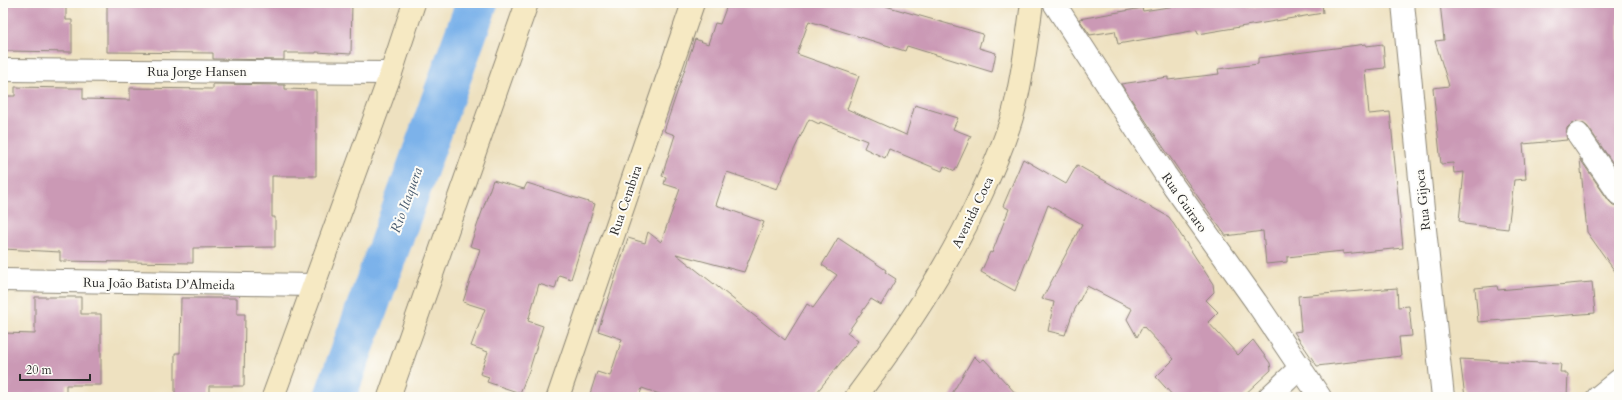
<svg xmlns="http://www.w3.org/2000/svg" width="1622" height="400" font-family="Cardo,serif">
<rect width="100%" height="100%" fill="#fdfcf7"/>
<filter id="ink" filterUnits="userSpaceOnUse"><feTurbulence type="fractalNoise" baseFrequency=".025" numOctaves="2"/><feDisplacementMap in="SourceGraphic" scale="8" xChannelSelector="R" yChannelSelector="G"/><feConvolveMatrix kernelMatrix="1 2 1 2 8 2 1 2 1" color-interpolation-filters="sRGB"/></filter>
<filter id="wash" filterUnits="userSpaceOnUse"><feTurbulence type="fractalNoise" baseFrequency=".012" numOctaves="4" result="noise"/><feDisplacementMap in="SourceGraphic" scale="16" xChannelSelector="R" yChannelSelector="G"/><feGaussianBlur stdDeviation="0.9" result="paint"/><feColorMatrix in="noise" values="0 0 0 0 0 0 0 0 0 0 0 0 0 0 0 0 0 1.4 0 .05"/><feComposite in="paint" operator="in"/></filter>
<g filter="url(#wash)">
<rect width="100%" height="100%" fill="#eee1c0"/>
<g fill="none" stroke-linecap="round" stroke-linejoin="round">
<path stroke="#7cb2ea" stroke-width="42" d="M335,397L477,3"/>
</g>
<g id="blocks">
<g fill="#cb99b5">
<path d="M3,3L66,4V20H72V52L3,51Z"/>
<path d="M107,3H352L351,54L316,52V53H284V60L213,59V53L107,52Z"/>
<path d="M728,3H875L983,34L979,48L996,53L992,72L907,46L905,51L809,21L797,54L859,76L847,109L906,135L915,105L958,118L953,129L971,136L955,171L944,166L942,171L889,149L885,158L864,148L867,141L820,122L819,124L809,119L792,154L777,189L727,172L716,205L764,222L744,272L676,254L785,340L807,304L813,308L837,275L822,265L838,238L886,270L885,272L896,279L881,305L871,299L847,333L858,341L813,397H668L642,388L639,397H589L597,372L610,376L622,339L598,331L628,238L645,243L648,232L661,242L680,189L664,184L666,177L662,176L675,135L664,131L695,39L708,44L715,23L720,24Z"/>
<path d="M1194,3H1246L1247,8L1275,3H1322L1323,13L1198,34L1197,30L1118,44L1115,31L1090,35L1079,19L1142,8L1143,11Z"/>
<path d="M1440,3H1619V172L1588,127L1583,123L1577,122L1571,124L1567,128L1566,135L1567,140L1523,144L1526,179L1514,180L1508,229L1464,224V222L1459,221L1464,172L1454,173L1453,163L1441,164L1433,88L1449,86L1435,41L1444,40Z"/>
<path d="M1366,44V46L1383,44L1385,68L1365,70L1369,114L1390,112L1403,248L1343,254V251L1287,257V262L1266,264L1263,231L1226,236L1178,169L1121,84L1168,77V80L1219,74L1218,69L1258,64V58Z"/>
<path d="M213,84L285,85V89L316,90V176H272V217H275V247L193,248V263L60,261V252L3,249V96H15V87L71,88H83V99L130,100V88L213,89Z"/>
<path d="M1023,159L1066,184L1077,165L1169,217L1213,284L1214,292L1206,300L1218,312L1208,322L1238,355L1253,340L1270,363L1271,370L1242,397H1174L1156,377L1174,359L1143,326L1137,337L1127,319L1132,309L1087,286L1072,315L1065,335L1048,331L1054,302L1042,299L1082,224L1048,205L1015,291L981,272L990,252L992,253L1009,209L1003,206Z"/>
<path d="M1580,159L1609,201L1613,205L1619,206V277L1587,232Z"/>
<path d="M493,180L524,189L527,183L595,204L571,279L559,275L555,289L539,284L528,321L543,326L529,371L520,393L487,382L489,377L480,374L488,352L471,346L485,309L463,302L480,249L470,246Z"/>
<path d="M1592,282L1595,313L1478,322L1475,288L1497,286L1498,290Z"/>
<path d="M1397,288L1398,307L1409,306L1412,336L1399,337L1401,356L1317,366L1294,332L1301,331L1298,296Z"/>
<path d="M35,297H81V314H101V385H66V397H3V333L35,334Z"/>
<path d="M181,298H237V314H245L244,386H209V397H175V353H180Z"/>
<path d="M974,356L980,362L984,359L1019,397H950Z"/>
<path d="M1460,359L1561,364L1560,372H1565V374H1568L1567,397H1465Z"/>
</g>
</g>
</g>
<g filter="url(#ink)">
<use href="#blocks" fill-opacity="0" stroke="#8c8676" stroke-width="1"/>
<g fill="none" stroke-linecap="round" stroke-linejoin="round">
<defs>
<g id="street">
<path d="M1054,3L1165,174L1256,302L1320,397"/>
<path d="M1403,3L1424,220L1443,397"/>
<path d="M3,70L391,73"/>
<path d="M1578,134L1619,194"/>
<path d="M3,280L314,285"/>
<path d="M1269,397L1301,367"/>
<path d="M1598,397L1619,380"/>
</g>
<g id="secondary">
<path d="M273,397L391,73L414,3"/>
<path d="M389,397L527,3"/>
<path d="M558,397L693,3"/>
<path d="M856,397C904,333 946,270 980,197C993,169 1006,140 1014,110C1023,75 1027,39 1032,3"/>
</g>
</defs>
<use href="#street" stroke="#8c8676" stroke-width="24"/>
<use href="#secondary" stroke="#8c8676" stroke-width="24"/>
<use href="#street" stroke="#fff" stroke-width="22"/>
<use href="#secondary" stroke="#f6e9c3" stroke-width="22"/>
</g>
</g>
<g text-anchor="middle" stroke-width="4" stroke-linejoin="round" paint-order="stroke">
<g font-size="13" fill="#2b2b2b" stroke="#fdfcf7">
<text x="197" y="76">Rua Jorge Hansen</text>
<text transform="translate(625 200) rotate(-71)" y="5">Rua Cembira</text>
<text transform="translate(1422 200) rotate(-96)" y="5">Rua Gijoca</text>
<text transform="translate(1185 202) rotate(55)" y="5">Rua Guiraro</text>
<text transform="translate(972 212) rotate(-64)" y="5">Avenida Coca</text>
<text transform="translate(159 283) rotate(1)" y="5">Rua João Batista D'Almeida</text>
</g>
<g font-size="14" font-style="italic" fill="#475a6e" stroke="#fdfcf7">
<text transform="translate(406 200) rotate(-70)" y="5">Rio Itaquera</text>
</g>
</g>
<rect width="1622" height="400" fill="none" stroke="#fdfcf7" stroke-width="16"/>
<path d="M20 374v6h70v-6" fill="none" stroke="#2b2b2b" stroke-width="2"/>
<text x="26" y="374" font-size="12" fill="#2b2b2b" stroke="#fdfcf7" stroke-width="3" paint-order="stroke">20 m</text>
</svg>
